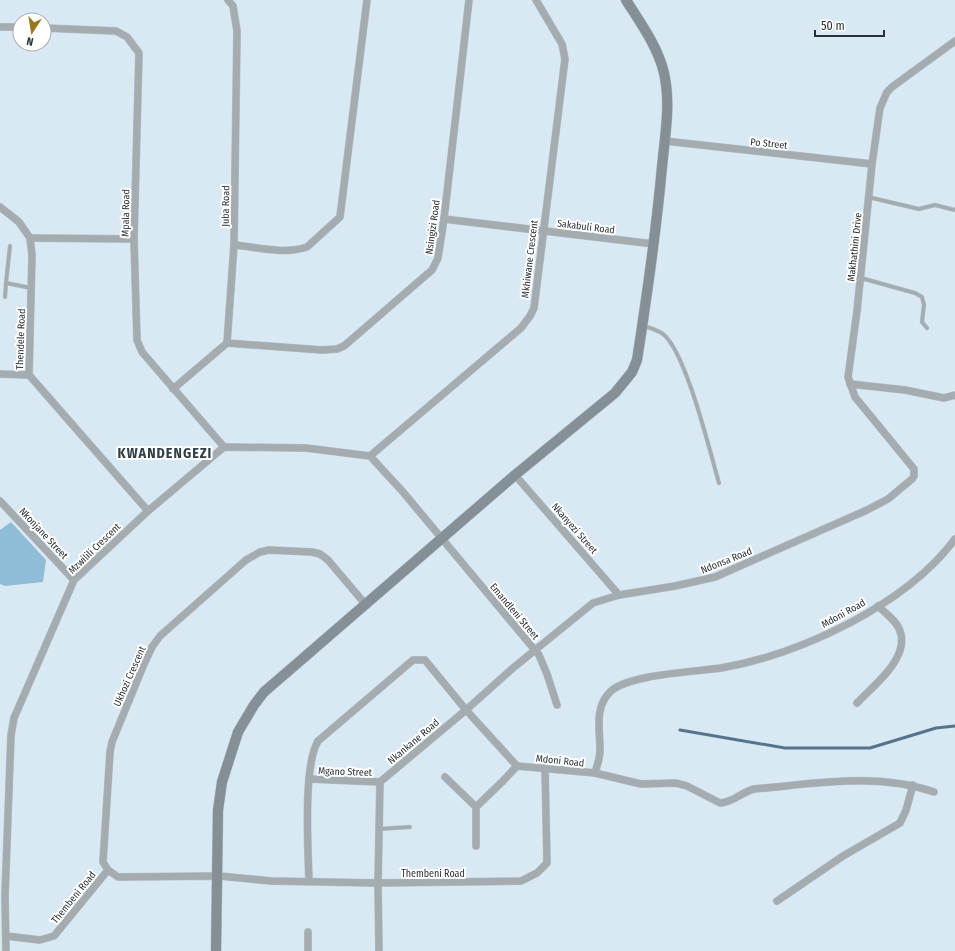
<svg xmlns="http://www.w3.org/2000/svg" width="955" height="951" font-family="'Fira Sans Condensed',sans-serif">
<rect width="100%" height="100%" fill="#d8e9f3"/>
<path fill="#8fbdd8" d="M11,522L46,560L43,582L5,586L0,584V530Z"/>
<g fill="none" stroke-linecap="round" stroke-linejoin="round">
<path stroke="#547589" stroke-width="3" d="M680,730L785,748H870L936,728L955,726"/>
<defs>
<g id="lane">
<path d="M868,197L919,209L935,205L955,210"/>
<path d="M10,246L6,283L31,288"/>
<path d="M861,278L915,293L922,297L924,305L922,322L927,328"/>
<path d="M5,297L6,283"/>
<path d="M644,326C650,328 658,330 663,334C686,352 710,452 719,483"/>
<path d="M379,829L410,827"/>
</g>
<g id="street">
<path d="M0,27H20"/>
<path d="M44,28L116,31L127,37L139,53L134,239L137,340L142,352L224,447"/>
<path d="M665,141L872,164"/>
<path d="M0,207L19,222L30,238L32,255L29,375L148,511"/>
<path d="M444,219L654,244"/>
<path d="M30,238L134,239"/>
<path d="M234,245C258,247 283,255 307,247L340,217L367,0"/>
<path d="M227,343L322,350L337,349L344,346L432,270L438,258L444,219L469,0"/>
<path d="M0,374L29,375"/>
<path d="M850,384L905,390L944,398L955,395"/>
<path d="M173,389L227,343L234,245L237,31L233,6L228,0"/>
<path d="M370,456L521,328L530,316L534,308L565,59L562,44L536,0"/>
<path d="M515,475L619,595"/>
<path d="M0,501L74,580"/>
<path d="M366,605L328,560L320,554L312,552L269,550L260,552L246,560L160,636L152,647L144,664L112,742L110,752L103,862L108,870L118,877L219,876L271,881L378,883L521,881L537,873L547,863L545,768"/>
<path d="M857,703C873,686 910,658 900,631C897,621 885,613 878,606"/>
<path d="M595,773L641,784L676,783L687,786L720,803C732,803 742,792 754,789C814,784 876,772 934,792"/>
<path d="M445,777L476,807"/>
<path d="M309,779L380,782"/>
<path d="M476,846V807L503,781L517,766"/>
<path d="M309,881C308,848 303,766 318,741L413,660H425L466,710L517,766L595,773C597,766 600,758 600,750C600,730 594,708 610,692C628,674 695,672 721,668C801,654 906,605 955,539"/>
<path d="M777,901L843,856L900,823L906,810L913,785"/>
<path d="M6,936L40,940L54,936L108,870"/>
<path d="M6,951L5,896L11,735L14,718L74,580L148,511L224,447L306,448L370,456L403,492L539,655L547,674L557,705"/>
<path d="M308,951V932"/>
<path d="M379,951L378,883L380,782L466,710L513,668L593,603L619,595L675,586L715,577L867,510L888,499L912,479L914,476V469L855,397L848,377L857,311L872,164L880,108L887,92L892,87L955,41"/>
</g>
<path id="secondary" d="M216,951L218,810L222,782L238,732L254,705L264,692L308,654L515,475L615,393L632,372L637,360C647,296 656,232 662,167C665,135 671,104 664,73C658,47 640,22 626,0"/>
</defs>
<use href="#lane" stroke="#b5c4cd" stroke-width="4.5"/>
<use href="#street" stroke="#b5c4cd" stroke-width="8"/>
<use href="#secondary" stroke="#b5c4cd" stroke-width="11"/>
<use href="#lane" stroke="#a4acb0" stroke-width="3.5"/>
<use href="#street" stroke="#a4acb0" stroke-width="7"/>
<use href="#secondary" stroke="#858f96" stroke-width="10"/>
</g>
<g text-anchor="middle" stroke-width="4" stroke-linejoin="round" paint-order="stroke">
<g font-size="10" fill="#2b3236" stroke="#fff">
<text transform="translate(769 143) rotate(6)" y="4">Po Street</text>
<text transform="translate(225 206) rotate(-89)" y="4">Juba Road</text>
<text transform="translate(125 213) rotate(-89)" y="4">Mpala Road</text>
<text transform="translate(586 226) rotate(7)" y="4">Sakabuli Road</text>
<text transform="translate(432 227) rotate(-82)" y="4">Nsingizi Road</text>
<text transform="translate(854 247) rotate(-84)" y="4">Makhathini Drive</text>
<text transform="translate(529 259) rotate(-83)" y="4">Mkhiwane Crescent</text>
<text transform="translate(20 339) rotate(-88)" y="4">Thendele Road</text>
<text transform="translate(575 528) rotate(49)" y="4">Nkanyezi Street</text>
<text transform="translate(44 533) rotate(47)" y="4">Nkonjane Street</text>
<text transform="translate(94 548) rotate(-44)" y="4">Mzwilili Crescent</text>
<text transform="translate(726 560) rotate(-22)" y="4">Ndonsa Road</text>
<text transform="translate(515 611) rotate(50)" y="4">Emandleni Street</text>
<text transform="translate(843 613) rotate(-29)" y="4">Mdoni Road</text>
<text transform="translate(129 676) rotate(-66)" y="4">Ukhozi Crescent</text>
<text transform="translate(413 741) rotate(-40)" y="4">Nkankane Road</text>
<text transform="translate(560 760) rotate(6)" y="4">Mdoni Road</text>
<text transform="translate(345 771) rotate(2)" y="4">Mgano Street</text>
<text x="433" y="877">Thembeni Road</text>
<text transform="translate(73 897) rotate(-51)" y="4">Thembeni Road</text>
</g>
<g font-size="14" font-weight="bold" letter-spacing="1" fill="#313f47" stroke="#fff">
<text x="165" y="458">KWANDENGEZI</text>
</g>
</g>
<g transform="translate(32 32) rotate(192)"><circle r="19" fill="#ffffff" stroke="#aaadaf"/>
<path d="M0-3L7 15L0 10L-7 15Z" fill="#99751f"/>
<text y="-6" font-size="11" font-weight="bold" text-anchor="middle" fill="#2b3236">N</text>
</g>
<path d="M815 30v6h69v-6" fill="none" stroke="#2b3236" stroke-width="2"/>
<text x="821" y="30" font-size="12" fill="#2b3236" stroke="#ffffff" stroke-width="3" paint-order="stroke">50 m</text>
</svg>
